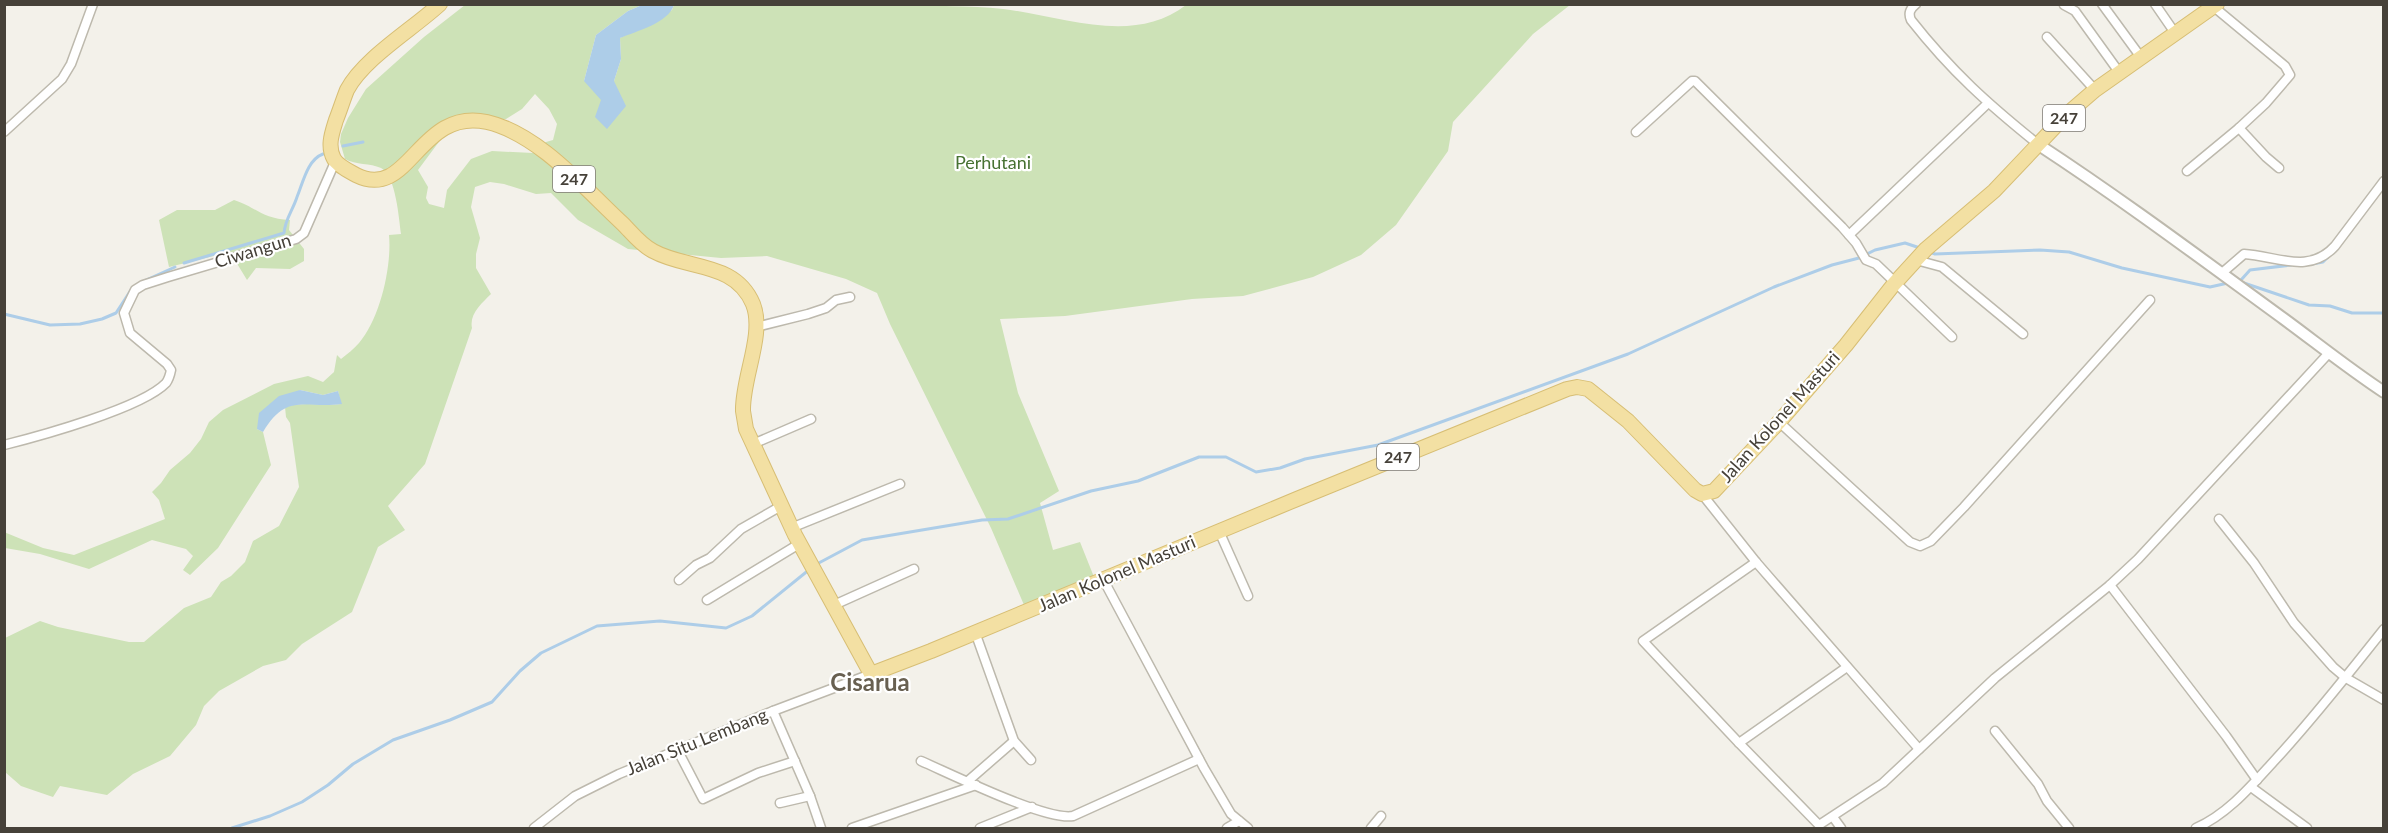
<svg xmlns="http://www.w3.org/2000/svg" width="2388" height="833" font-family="Lato,sans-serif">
<rect width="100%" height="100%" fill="#f3f1ea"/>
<g fill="#cde2b7" fill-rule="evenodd">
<path d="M901,4C935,7 969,5 1003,9C1063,16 1133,46 1186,5H1570L1533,34L1453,122L1448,151L1396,225L1361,255L1313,277L1243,296L1192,299L1065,316L1000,319L1018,393L1059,491L1040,503L1053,550L1080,542L1094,577L1024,605L991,528L890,324L877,293L846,279L767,256L721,258L628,249L578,220L551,193L536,194L504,184L490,182L475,187L471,207L480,238L476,254V268L491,294C482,303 469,314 472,328L425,464L388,506L405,530L378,547L352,612L302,644L286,660L263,666L219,691L204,706L196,725L170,756L133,774L107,795L60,786L53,797L21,786L5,772V638L40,621L58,627L129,642H144L184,608L211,597L221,582L231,576L245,562L253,541L279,526L299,487L290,423L286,417L285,407C302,401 322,406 341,404L338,391L323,395L300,390L257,429L263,432L271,465L218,548L190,575L183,570L193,556L186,549L152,540L89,569L40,554L5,548L4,532L43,548L74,555L165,519L159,500L152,492L161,483L170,470L190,453L201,439L209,422L223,410L274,384L308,376L323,382L334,372L337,355L341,359C347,354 354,349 359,343C380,319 392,266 389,235L401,234C399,220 396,175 381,168C370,163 356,165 345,159L340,142L341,134L348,118L366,89L424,37L465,5H642L628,11L596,35L584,81H614L621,59L620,38L672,10L674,5ZM535,94L549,109L557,124L553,140L546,142L533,153L492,151L471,159L447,190L444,208L429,204L426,198L428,187L418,170L444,135L492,119H506L522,109Z"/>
<path d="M234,200C258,208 262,219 290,220L289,230L304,249V261L290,269L256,268L247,280L230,252L169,267L159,220L177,210H215Z"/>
</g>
<g fill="#adcde8">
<path d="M642,5H674C668,23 637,31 620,38L621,59L614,81L626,106L607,129L595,117L601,100L584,81L596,35L628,11Z"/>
<path d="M300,390L323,395L338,391L342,404C304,409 287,392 263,432L257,429L259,413L279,396Z"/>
</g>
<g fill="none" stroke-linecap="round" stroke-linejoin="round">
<g stroke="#adcde8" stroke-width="3">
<path d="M343,146L363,142"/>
<path d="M1929,252L1935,254L2040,250L2069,252L2122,268L2210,287L2228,283"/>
<path d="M184,263L284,233C285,219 293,210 297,197C303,183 307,160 323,154"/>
<path d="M2312,264L2323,262L2328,257"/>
<path d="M2241,280L2250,270L2291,265"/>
<path d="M144,281L175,267"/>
<path d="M2238,281L2309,305L2330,306L2352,313H2384"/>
<path d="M4,314L50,325L80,324L102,319L116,313L131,290"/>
<path d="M815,565L862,540L982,520L1008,519L1091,491L1138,481L1199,457H1226L1256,472L1280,468L1305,459L1378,445L1628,354L1774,287L1832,265L1859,258L1875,250L1905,243L1920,248"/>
<path d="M232,828L270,816L302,802L328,785L353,764L393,740L450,720L492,702L520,671L541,653L597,626L660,621L726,628L752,616L810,569"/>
</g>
<defs>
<g id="minor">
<path d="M1916,4C1910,9 1908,13 1911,20C1952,72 1988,104 2039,145"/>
<path d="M2102,4L2140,56"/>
<path d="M2155,4L2175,33"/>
<path d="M2064,5L2075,11L2119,72"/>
<path d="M2047,37L2095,90"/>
<path d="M2239,128L2266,157L2279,168"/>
<path d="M4,132L62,79L71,64L93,4"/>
<path d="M1636,132L1692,81H1695L1842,227L1856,243L1866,260L1876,264L1952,337"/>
<path d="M2187,171L2239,128L2266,103L2290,75L2285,66L2214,7"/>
<path d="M1849,235L1987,104"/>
<path d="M1916,260L1942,267L2023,334"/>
<path d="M2222,273L2244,254C2277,256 2309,275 2335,246L2384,181"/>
<path d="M756,327L808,314L826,308L836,300L850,297"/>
<path d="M1779,422L1910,542L1920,546L1931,541L1964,507L2150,300"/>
<path d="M753,444L811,419"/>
<path d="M4,445C40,436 142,408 166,383C169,379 170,375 171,370L167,364L130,333L124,313L135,290L143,285L168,277L296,239L304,233L335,162"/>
<path d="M1702,494L1756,562L1919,749"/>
<path d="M2219,519L2254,563L2294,623L2333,667L2346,678L2384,700"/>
<path d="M791,528L900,484"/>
<path d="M1219,531L1248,596"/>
<path d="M1103,579L1204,768L1231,814L1248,828"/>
<path d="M679,580L696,565L710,558L741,529L781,506"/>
<path d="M2110,585L2226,736L2257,780"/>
<path d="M707,600L799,544"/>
<path d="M834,605L914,569"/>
<path d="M975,632L1014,741L1031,760"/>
<path d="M1847,667L1739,743L1819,825L1883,783L1995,678L2110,585L2138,559L2328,354"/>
<path d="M773,711L810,796L780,803"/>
<path d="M1995,731L2038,784L2047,801L2069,828"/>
<path d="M1739,743L1643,641L1756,562"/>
<path d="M677,749L703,799L758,773L795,761"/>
<path d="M921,761C951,774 1046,821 1073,816L1199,759"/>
<path d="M968,781L1014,741"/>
<path d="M2251,787L2307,828"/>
<path d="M810,796L821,828"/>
<path d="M1833,817L1841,828"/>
<path d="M534,828L575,796L619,774L773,711L871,674"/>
<path d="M852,828L976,785"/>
<path d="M980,828L1032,807"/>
<path d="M1227,828L1239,821"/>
<path d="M1371,828L1381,816"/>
<path d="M2196,828C2228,814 2252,785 2275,760C2314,718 2348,674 2384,629"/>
</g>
<path id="tertiary" d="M2039,145C2123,200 2203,260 2284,319C2318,344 2349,369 2384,392"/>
<path id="primary" d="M440,4C413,29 364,58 347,90C343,100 340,110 336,120C332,133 327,146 334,159C338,166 349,171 356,175C410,202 418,107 487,122C539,134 585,189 623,224C632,233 641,245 653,251C687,270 735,261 753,304C765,334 742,378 743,411C744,417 745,423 746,429L795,535L871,674L931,651L1297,499L1567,389L1577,387L1588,389L1628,421L1695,490L1702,494L1714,491L1779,422L1846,345L1894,284L1926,249L1994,191L2066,115L2095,90L2217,4"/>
</defs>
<use href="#minor" stroke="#bdb9ad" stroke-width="11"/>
<use href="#tertiary" stroke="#bdb9ad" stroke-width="14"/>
<use href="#primary" stroke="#d7be74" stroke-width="16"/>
<use href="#minor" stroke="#fff" stroke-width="8"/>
<use href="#tertiary" stroke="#fff" stroke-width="10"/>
<use href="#primary" stroke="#f3e0a3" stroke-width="14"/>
</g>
<g text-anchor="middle" stroke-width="4.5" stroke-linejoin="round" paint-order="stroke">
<g fill="#fff" stroke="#7e7a74" stroke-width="1.5">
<rect x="2043" y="105" width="42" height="26" rx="4.5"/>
<rect x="553" y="166" width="42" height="26" rx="4.5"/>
<rect x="1377" y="444" width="42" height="26" rx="4.5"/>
</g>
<g font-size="16" font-weight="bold" fill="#464139">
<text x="2064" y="124">247</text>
<text x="574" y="185">247</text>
<text x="1398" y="463">247</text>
</g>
<g font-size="18" fill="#477232" stroke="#fff">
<text x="993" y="169">Perhutani</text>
</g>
<g font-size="18" fill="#464139" stroke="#fff">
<text transform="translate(253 251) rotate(-17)" y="6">Ciwangun</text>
<text transform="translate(1780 417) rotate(-48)" y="6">Jalan Kolonel Masturi</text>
<text transform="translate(1117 574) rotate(-23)" y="6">Jalan Kolonel Masturi</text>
<text transform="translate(697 742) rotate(-22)" y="6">Jalan Situ Lembang</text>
</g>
<g font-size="24" font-weight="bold" fill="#686051" stroke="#fff">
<text x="870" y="691">Cisarua</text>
</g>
</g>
<rect width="2388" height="833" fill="none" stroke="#464139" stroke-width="12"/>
</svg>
